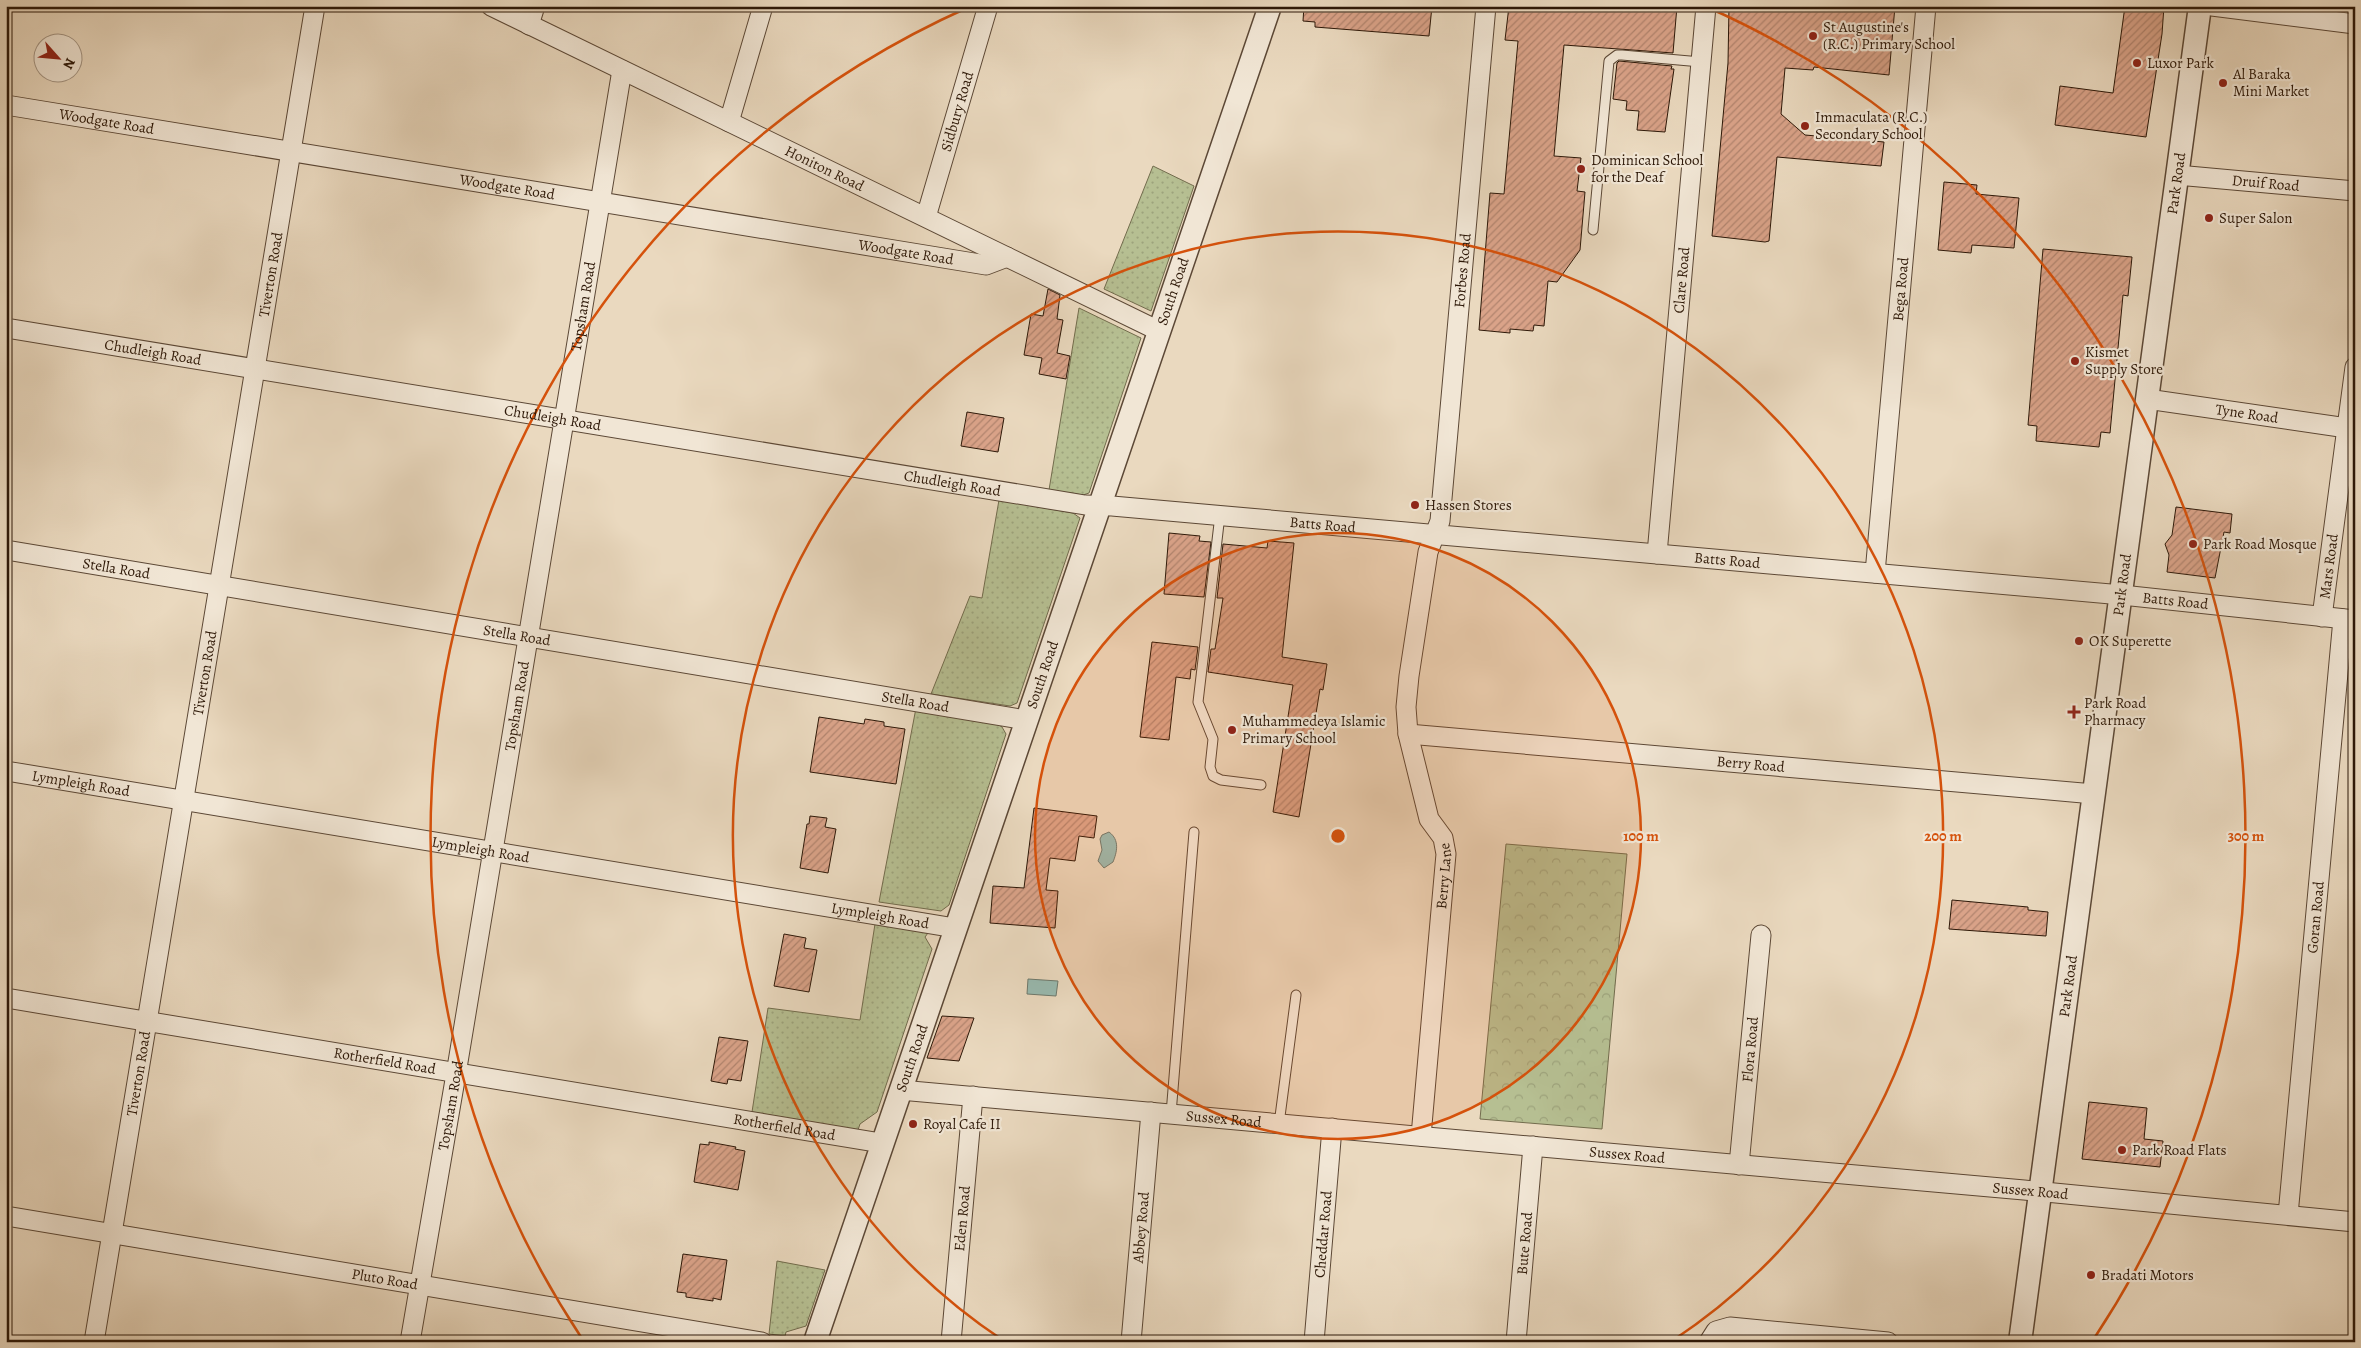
<svg xmlns="http://www.w3.org/2000/svg" width="2361" height="1348" font-family="Alegreya,serif">
<defs>
<pattern id="grass-dots" width="8" height="8" patternUnits="userSpaceOnUse" patternTransform="scale(1.25)"><rect width="8" height="8" fill="#b6bf92"/><path d="M2 2h.1M6 6h.1" fill="none" stroke="#9da37c" stroke-width="1.8" stroke-linecap="round"/></pattern>
<pattern id="forest-crowns" width="20" height="18" patternUnits="userSpaceOnUse" patternTransform="scale(1.25)"><rect width="20" height="18" fill="#b6bf92"/><path d="M2 6a3 3 0 1 1 6 0M12 15a3 3 0 1 1 6 0" fill="none" stroke="#9da37c"/></pattern>
<pattern id="building-hatch" width="6" height="6" patternUnits="userSpaceOnUse" patternTransform="scale(1.25)"><rect width="6" height="6" fill="#daa389"/><path d="M-1 1l2-2M0 6l6-6M5 7l2-2" fill="none" stroke="#b1846e"/></pattern>
</defs>
<rect width="100%" height="100%" fill="#ead9bf"/>
<filter id="stains"><feTurbulence type="fractalNoise" baseFrequency=".004" numOctaves="4"/><feColorMatrix values="0 0 0 0 .2 0 0 0 0 .09 0 0 0 0 .02 0 0 0 .5 -.17"/></filter>
<radialGradient id="worn" r=".72"><stop offset=".6" stop-color="#630" stop-opacity="0"/><stop offset="1" stop-color="#630" stop-opacity=".3"/></radialGradient>
<g fill="url(#grass-dots)" stroke="#726c4d">
<path d="M1153,166L1194,186L1151,311L1104,289Z"/>
<path d="M1079,308L1141,338L1089,493L1083,495L1049,490Z"/>
<path d="M999,500L1073,513L1080,518L1017,703L1010,706L931,694L970,596L982,598Z"/>
<path d="M916,708L996,723L1002,727L1006,734L949,905L941,911L879,902Z"/>
<path d="M875,924L928,933L925,937L932,949L877,1112L860,1124L858,1130L752,1112L768,1008L860,1020Z"/>
<path d="M777,1261L825,1270L806,1326L786,1332L785,1336L769,1334Z"/>
</g>
<path fill="url(#forest-crowns)" stroke="#726c4d" d="M1506,844L1627,854L1602,1129L1480,1119Z"/>
<g fill="#98bab0" stroke="#6d796d">
<path d="M1109,832C1120,840 1117,852 1113,862L1104,868L1098,861L1102,850L1100,839L1102,835Z"/>
<path d="M1028,979L1058,981L1056,996L1027,994Z"/>
</g>
<g fill="url(#building-hatch)" stroke="#2d1808">
<path d="M1304,6H1432L1429,36L1315,27V22L1303,21Z"/>
<path d="M1509,6H1677L1673,53L1564,45L1554,156L1581,158L1577,191L1585,192L1580,250L1557,282L1548,281L1544,326L1534,325L1533,331L1510,329V333L1479,330L1490,193L1504,194L1518,41L1505,40Z"/>
<path d="M1729,6H1895L1889,75L1814,67L1813,70L1785,68L1781,114L1805,135L1884,142L1881,166L1777,157L1769,241L1765,242L1712,236L1728,63Z"/>
<path d="M2125,6H2164L2162,34L2146,137L2055,125L2060,86L2113,93Z"/>
<path d="M1619,61L1672,66L1671,69H1674L1665,132L1637,130L1639,111L1626,110L1627,101L1613,99L1617,63Z"/>
<path d="M1944,182L1977,185L1976,194L2019,198L2014,248L1972,245L1971,253L1938,250Z"/>
<path d="M2043,249L2132,257L2128,296L2123,295L2110,433L2101,432L2099,447L2036,441L2037,426L2028,425Z"/>
<path d="M1048,289L1060,295L1057,319L1063,320L1057,353L1070,356L1066,379L1039,374L1042,358L1024,355L1031,314L1043,316Z"/>
<path d="M967,412L1004,418L998,452L961,446Z"/>
<path d="M2176,507L2232,514L2230,533L2224,532L2215,578L2167,572L2169,555L2165,544L2172,535Z"/>
<path d="M1169,533L1200,536L1199,541L1211,542L1204,597L1164,594Z"/>
<path d="M1268,541L1294,543L1282,657L1327,664L1323,690L1320,689L1299,817L1273,812L1293,685L1208,672L1211,649H1215L1223,598H1217L1223,544L1267,548Z"/>
<path d="M1152,642L1198,647L1195,670L1191,669L1190,679L1176,677L1169,740L1140,737Z"/>
<path d="M819,717L864,724L865,719L884,722V726L905,729L896,784L810,772Z"/>
<path d="M1034,808L1097,816L1094,838L1079,836L1075,861L1050,858L1046,890L1058,891L1055,928L990,923L993,886L1024,888Z"/>
<path d="M810,816L827,818L825,827L836,829L828,873L800,868L807,824H809Z"/>
<path d="M1952,900L2028,907V910L2048,912L2046,936L1949,929Z"/>
<path d="M784,934L806,938L804,948L817,950L809,992L774,986Z"/>
<path d="M942,1016L974,1018L959,1061L927,1058Z"/>
<path d="M719,1037L748,1041L741,1081L728,1079L727,1084L711,1081Z"/>
<path d="M2089,1102L2147,1108L2144,1139L2163,1141L2160,1167L2082,1159Z"/>
<path d="M709,1142L736,1147L735,1149L745,1151L738,1190L694,1182L700,1144L709,1145Z"/>
<path d="M683,1254L727,1260L721,1300L713,1298V1301L686,1297V1293L677,1292Z"/>
</g>
<g fill="none" stroke-linecap="round" stroke-linejoin="round">
<defs>
<g id="service">
<path d="M2331,21L2333,6"/>
<path d="M1593,230L1609,61L1617,55H1622L1701,62"/>
<path d="M1220,515L1198,702L1213,739L1210,767L1213,776L1221,780L1261,785"/>
<path d="M1171,1114L1194,832"/>
<path d="M1279,1124L1296,995"/>
</g>
<g id="minor">
<path id="s1" d="M491,6L1159,331"/>
<path d="M2212,6L2355,24"/>
<path d="M529,25L535,6"/>
<path id="s2" d="M6,105L986,265L1007,257"/>
<path d="M729,122L763,6"/>
<path id="s3" d="M2177,175L2355,191"/>
<path id="s4" d="M926,217L988,6"/>
<path id="s5" d="M6,328L1085,505L1112,506L2122,595L2355,620"/>
<path id="s6" d="M2147,399L2347,428"/>
<path id="s7" d="M6,550L1026,720"/>
<path id="s8" d="M1657,554L1706,6"/>
<path id="s9" d="M1875,573L1926,6"/>
<path id="s10" d="M2322,617L2355,367"/>
<path id="s11" d="M1408,734L2094,794"/>
<path id="s12" d="M6,771L955,928"/>
<path id="s13" d="M6,998L881,1143"/>
<path id="s14" d="M900,1090L2024,1190L2355,1222"/>
<path id="s15" d="M1421,1136L1446,854L1443,838L1429,819L1408,734L1406,707L1409,676L1428,552L1440,521L1486,6"/>
<path id="s16" d="M1739,1165L1761,935"/>
<path id="s17" d="M2288,1215L2343,619"/>
<path id="s18" d="M6,1216L762,1342"/>
<path id="s19" d="M94,1342L315,6"/>
<path id="s20" d="M410,1342L456,1074L622,70"/>
<path id="s21" d="M951,1342L973,1096"/>
<path id="s22" d="M1131,1342L1151,1112"/>
<path id="s23" d="M1314,1342L1332,1128"/>
<path id="s24" d="M1516,1342L1533,1146"/>
<path d="M1709,1342L1716,1331L1730,1327L1888,1342"/>
</g>
<g id="tertiary">
<path id="s25" d="M815,1342L1270,6"/>
<path id="s26" d="M2020,1342L2200,6"/>
</g>
</defs>
<use href="#service" stroke="#5c4836" stroke-width="11"/>
<use href="#minor" stroke="#5c4836" stroke-width="21"/>
<use href="#tertiary" stroke="#5c4836" stroke-width="25"/>
<use href="#service" stroke="#f1e6d5" stroke-width="9"/>
<use href="#minor" stroke="#f1e6d5" stroke-width="19"/>
<use href="#tertiary" stroke="#f1e6d5" stroke-width="22"/>
</g>
<circle cx="1338" cy="836" r="303" fill="#d5520c" fill-opacity=".12"/>
<g fill="none" stroke="#d5520c" stroke-width="2.5">
<circle cx="1338" cy="836" r="303"/>
<path d="M1004 1341A605 605 0 1 1 1672 1341"/>
<path d="M581 1337A908 908 0 0 1 969 7M1707 7A908 908 0 0 1 2095 1337"/>
</g>
<g fill="#8f2418" stroke="#f1e6d5" stroke-width="2">
<circle cx="1813" cy="36" r="5"/>
<circle cx="2137" cy="63" r="5"/>
<circle cx="2223" cy="83" r="5"/>
<circle cx="1805" cy="126" r="5"/>
<circle cx="1581" cy="169" r="5"/>
<circle cx="2209" cy="218" r="5"/>
<circle cx="2075" cy="361" r="5"/>
<circle cx="1415" cy="505" r="5"/>
<circle cx="2193" cy="544" r="5"/>
<circle cx="2079" cy="641" r="5"/>
<path d="M2071.5 704.5h5v5h5v5h-5v5h-5v-5h-5v-5h5z"/>
<circle cx="1232" cy="730" r="5"/>
<circle cx="913" cy="1124" r="5"/>
<circle cx="2122" cy="1150" r="5"/>
<circle cx="2091" cy="1275" r="5"/>
</g>
<g text-anchor="middle" stroke-width="4.5" stroke-linejoin="round" paint-order="stroke">
<g font-size="15" fill="#2d1808" stroke="#f1e6d5" text-anchor="start">
<text x="1823" y="32">St Augustine's<tspan x="1823" dy="17">(R.C.) Primary School</tspan></text>
<text x="2147" y="68">Luxor Park</text>
<text x="2233" y="79">Al Baraka<tspan x="2233" dy="17">Mini Market</tspan></text>
<text x="1815" y="122">Immaculata (R.C.)<tspan x="1815" dy="17">Secondary School</tspan></text>
<text x="1591" y="165">Dominican School<tspan x="1591" dy="17">for the Deaf</tspan></text>
<text x="2219" y="223">Super Salon</text>
<text x="2085" y="357">Kismet<tspan x="2085" dy="17">Supply Store</tspan></text>
<text x="1425" y="510">Hassen Stores</text>
<text x="2203" y="549">Park Road Mosque</text>
<text x="2089" y="646">OK Superette</text>
<text x="2084" y="708">Park Road<tspan x="2084" dy="17">Pharmacy</tspan></text>
<text x="1242" y="726">Muhammedeya Islamic<tspan x="1242" dy="17">Primary School</tspan></text>
<text x="923" y="1129">Royal Cafe II</text>
<text x="2132" y="1155">Park Road Flats</text>
<text x="2101" y="1280">Bradati Motors</text>
</g>
<g font-size="15" fill="#2d1808" stroke="#f1e6d5">
<text dy="5" stroke="none"><textPath href="#s4" startOffset="110">Sidbury Road</textPath></text>
<text dy="5" stroke="none"><textPath href="#s2" startOffset="102">Woodgate Road</textPath></text>
<text dy="5" stroke="none"><textPath href="#s1" startOffset="371">Honiton Road</textPath></text>
<text dy="5" stroke="none"><textPath href="#s26" startOffset="1169">Park Road</textPath></text>
<text dy="5" stroke="none"><textPath href="#s3" startOffset="89">Druif Road</textPath></text>
<text dy="5" stroke="none"><textPath href="#s2" startOffset="508">Woodgate Road</textPath></text>
<text dy="5" stroke="none"><textPath href="#s2" startOffset="912">Woodgate Road</textPath></text>
<text dy="5" stroke="none"><textPath href="#s15" startOffset="879">Forbes Road</textPath></text>
<text dy="5" stroke="none"><textPath href="#s19" startOffset="1082">Tiverton Road</textPath></text>
<text dy="5" stroke="none"><textPath href="#s8" startOffset="275">Clare Road</textPath></text>
<text dy="5" stroke="none"><textPath href="#s9" startOffset="285">Bega Road</textPath></text>
<text dy="5" stroke="none"><textPath href="#s25" startOffset="1110">South Road</textPath></text>
<text dy="5" stroke="none"><textPath href="#s20" startOffset="1050">Topsham Road</textPath></text>
<text dy="5" stroke="none"><textPath href="#s5" startOffset="149">Chudleigh Road</textPath></text>
<text dy="5" stroke="none"><textPath href="#s6" startOffset="101">Tyne Road</textPath></text>
<text dy="5" stroke="none"><textPath href="#s5" startOffset="554">Chudleigh Road</textPath></text>
<text dy="5" stroke="none"><textPath href="#s5" startOffset="959">Chudleigh Road</textPath></text>
<text dy="5" stroke="none"><textPath href="#s5" startOffset="1332">Batts Road</textPath></text>
<text dy="5" stroke="none"><textPath href="#s5" startOffset="1738">Batts Road</textPath></text>
<text dy="5" stroke="none"><textPath href="#s10" startOffset="51">Mars Road</textPath></text>
<text dy="5" stroke="none"><textPath href="#s7" startOffset="112">Stella Road</textPath></text>
<text dy="5" stroke="none"><textPath href="#s26" startOffset="764">Park Road</textPath></text>
<text dy="5" stroke="none"><textPath href="#s5" startOffset="2188">Batts Road</textPath></text>
<text dy="5" stroke="none"><textPath href="#s7" startOffset="518">Stella Road</textPath></text>
<text dy="5" stroke="none"><textPath href="#s19" startOffset="678">Tiverton Road</textPath></text>
<text dy="5" stroke="none"><textPath href="#s25" startOffset="705">South Road</textPath></text>
<text dy="5" stroke="none"><textPath href="#s7" startOffset="922">Stella Road</textPath></text>
<text dy="5" stroke="none"><textPath href="#s20" startOffset="645">Topsham Road</textPath></text>
<text dy="5" stroke="none"><textPath href="#s11" startOffset="344">Berry Road</textPath></text>
<text dy="5" stroke="none"><textPath href="#s12" startOffset="76">Lympleigh Road</textPath></text>
<text dy="5" stroke="none"><textPath href="#s12" startOffset="481">Lympleigh Road</textPath></text>
<text dy="5" stroke="none"><textPath href="#s15" startOffset="261">Berry Lane</textPath></text>
<text dy="5" stroke="none"><textPath href="#s12" startOffset="886">Lympleigh Road</textPath></text>
<text dy="5" stroke="none"><textPath href="#s17" startOffset="299">Goran Road</textPath></text>
<text dy="5" stroke="none"><textPath href="#s26" startOffset="359">Park Road</textPath></text>
<text dy="5" stroke="none"><textPath href="#s16" startOffset="116">Flora Road</textPath></text>
<text dy="5" stroke="none"><textPath href="#s25" startOffset="300">South Road</textPath></text>
<text dy="5" stroke="none"><textPath href="#s13" startOffset="384">Rotherfield Road</textPath></text>
<text dy="5" stroke="none"><textPath href="#s19" startOffset="272">Tiverton Road</textPath></text>
<text dy="5" stroke="none"><textPath href="#s20" startOffset="240">Topsham Road</textPath></text>
<text dy="5" stroke="none"><textPath href="#s14" startOffset="325">Sussex Road</textPath></text>
<text dy="5" stroke="none"><textPath href="#s13" startOffset="789">Rotherfield Road</textPath></text>
<text dy="5" stroke="none"><textPath href="#s14" startOffset="730">Sussex Road</textPath></text>
<text dy="5" stroke="none"><textPath href="#s14" startOffset="1135">Sussex Road</textPath></text>
<text dy="5" stroke="none"><textPath href="#s21" startOffset="124">Eden Road</textPath></text>
<text dy="5" stroke="none"><textPath href="#s22" startOffset="115">Abbey Road</textPath></text>
<text dy="5" stroke="none"><textPath href="#s23" startOffset="108">Cheddar Road</textPath></text>
<text dy="5" stroke="none"><textPath href="#s24" startOffset="99">Bute Road</textPath></text>
<text dy="5" stroke="none"><textPath href="#s18" startOffset="384">Pluto Road</textPath></text>
</g>
</g>
<circle cx="1338" cy="836" r="8" fill="#d5520c" stroke="#f1e6d5" stroke-width="2.5"/>
<g font-size="15" text-anchor="middle" font-weight="bold" fill="#d5520c" stroke="#f1e6d5" stroke-width="4.5" stroke-linejoin="round" paint-order="stroke">
<text x="1641" y="841">100 m</text>
<text x="1943" y="841">200 m</text>
<text x="2246" y="841">300 m</text>
</g>
<rect width="2361" height="1348" fill="none" stroke="#ead9bf" stroke-width="25"/>
<rect x="8" y="8" width="2346" height="1333" fill="none" stroke="#2d1808" stroke-width="2.5"/>
<rect x="12" y="12" width="2336" height="1323" fill="none" stroke="#2d1808"/>
<g transform="translate(58 58) rotate(117)"><circle r="24" fill="#f1e6d5" stroke="#a39483"/>
<path d="M0-4L9 19L0 12L-9 19Z" fill="#8f2418"/>
<text y="-8" font-size="14" font-weight="bold" text-anchor="middle" fill="#2d1808">N</text>
</g>
<rect width="100%" height="100%" filter="url(#stains)"/>
<rect width="100%" height="100%" fill="url(#worn)"/>
</svg>
